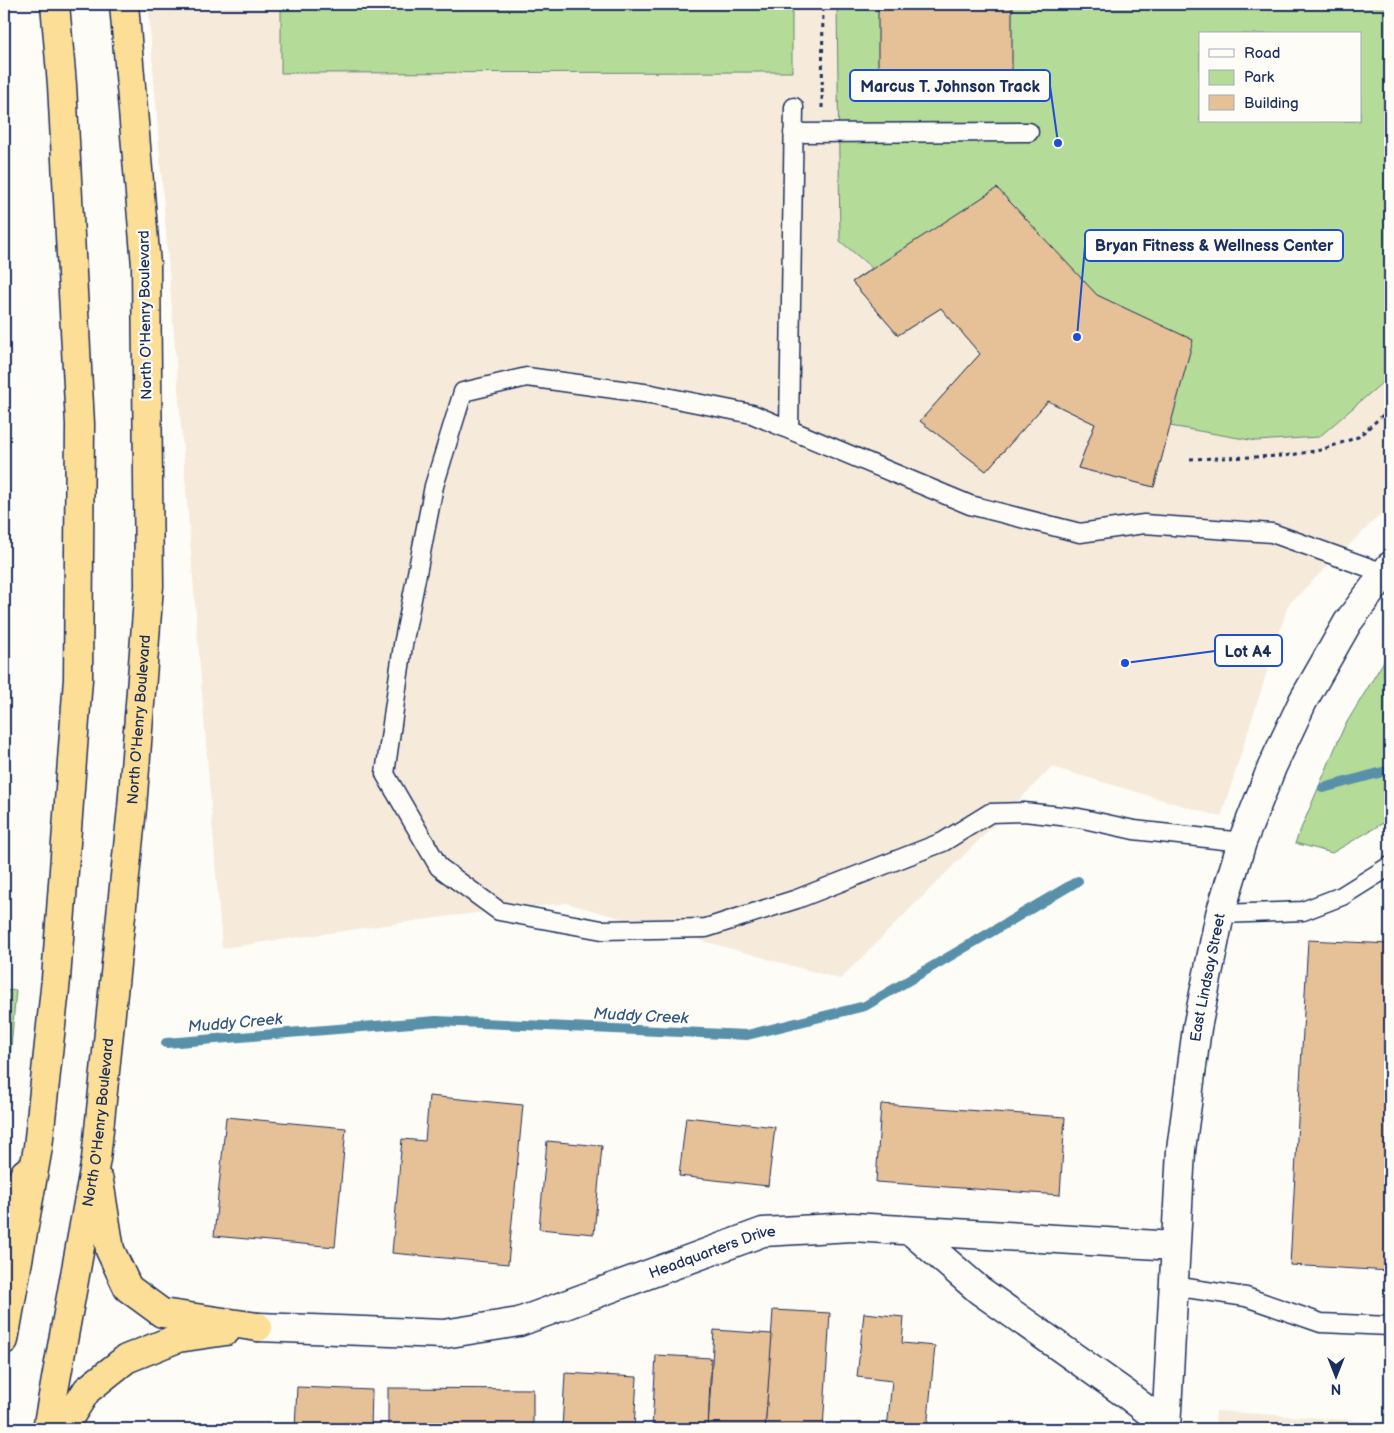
<svg xmlns="http://www.w3.org/2000/svg" width="1394" height="1433" font-family="'Balsamiq Sans',sans-serif">
<rect width="100%" height="100%" fill="#fdfcf7"/>
<filter id="ink" filterUnits="userSpaceOnUse"><feTurbulence type="fractalNoise" baseFrequency=".02" numOctaves="2"/><feDisplacementMap in="SourceGraphic" scale="10" xChannelSelector="R" yChannelSelector="G"/><feConvolveMatrix kernelMatrix="1 2 1 2 8 2 1 2 1" color-interpolation-filters="sRGB"/></filter>
<g filter="url(#ink)">
<g fill="#f6eada" fill-rule="evenodd">
<path d="M148,4H1390V505L1288,605L1221,817L1052,767L840,979L566,903L450,916L222,948ZM1200,34H1360V121H1200Z"/>
<path d="M1216,1411L1390,1423V1429H1215Z"/>
</g>
<g fill="#b4db97" stroke="#68857a" fill-rule="evenodd">
<path d="M281,4H792V72L281,73Z"/>
<path d="M837,4H1390V376L1319,437L1256,441L1170,426L1154,487L1078,468L1095,424L1048,401L986,471L920,421L980,354L941,308L898,335L852,282L872,268L840,241ZM1200,34H1360V121H1200Z"/>
<path d="M1390,651V819L1332,853L1295,843L1344,727Z"/>
<path d="M16,990L4,1128V991Z"/>
</g>
<g fill="none" stroke-linecap="round" stroke-linejoin="round">
<g stroke="#5890aa" stroke-width="10">
<path d="M1323,788L1390,770"/>
<path d="M166,1043L436,1021L747,1035L865,1006L1078,881"/>
</g>
</g>
<g fill="#e6c096" stroke="#1b2f5e">
<path d="M878,4H1012V75L878,74Z"/>
<path d="M997,188L1097,295L1193,340L1154,487L1078,468L1095,424L1048,401L986,471L920,421L980,354L941,308L898,335L852,282Z"/>
<path d="M1308,940L1390,944V1271L1290,1265Z"/>
<path d="M429,1096L523,1105L508,1264L392,1253L402,1139L425,1141Z"/>
<path d="M881,1104L1065,1117L1060,1195L876,1182Z"/>
<path d="M226,1117L346,1128L335,1247L214,1236Z"/>
<path d="M686,1117L775,1127L768,1186L679,1176Z"/>
<path d="M547,1141L602,1146L594,1234L539,1229Z"/>
<path d="M773,1310L830,1313L823,1429H765Z"/>
<path d="M864,1313L904,1317L902,1343L935,1346L927,1429H887L892,1381L857,1377Z"/>
<path d="M714,1330L772,1334L765,1429H708Z"/>
<path d="M656,1355L711,1358L708,1429H652Z"/>
<path d="M565,1373L637,1377L634,1429H562Z"/>
<path d="M297,1387L372,1390L371,1429H295Z"/>
<path d="M388,1388L533,1389V1429H388Z"/>
</g>
<g fill="none" stroke-linecap="round" stroke-linejoin="round">
<defs>
<g id="lane">
<path d="M793,133L1029,132"/>
<path d="M789,429L794,107"/>
<path d="M1242,842L1134,830L1079,818L1024,812L990,813L943,842L797,899L706,928L602,930L499,911L439,867L385,774L403,645L434,486L463,392L527,377L651,394L752,414L970,505L1080,533L1144,524L1272,533L1384,573"/>
<path d="M1220,914L1303,911L1342,896L1390,866"/>
<path d="M1173,1286L1246,1297L1321,1323L1390,1326"/>
</g>
<g id="secondary">
<path d="M911,1231L979,1290L1126,1394L1166,1425"/>
<path id="s1" d="M258,1327L444,1334L519,1322L763,1232L852,1227L1175,1246"/>
<path id="s2" d="M1166,1429L1181,1150L1197,1028L1220,914L1242,842L1272,767L1303,701L1348,622L1390,566"/>
</g>
<g id="highway">
<path d="M99,1181L110,1250L128,1288L162,1313L258,1327"/>
<path d="M4,1215L25,1173"/>
<path d="M4,1340L38,1147L56,979L78,679L80,424L62,85L55,4"/>
<path id="s3" d="M47,1429L96,1159L132,808L149,586L146,265L124,4"/>
<path d="M62,1429L87,1390L126,1359L178,1338L226,1331"/>
</g>
</defs>
<use href="#lane" stroke="#1b2f5e" stroke-width="21"/>
<use href="#secondary" stroke="#1b2f5e" stroke-width="31"/>
<use href="#highway" stroke="#1b2f5e" stroke-width="31"/>
<g stroke="#1b2f5e" stroke-width="3" stroke-dasharray="4 4" stroke-linecap="butt">
<path d="M822,108L823,4"/>
<path d="M1190,459L1284,456L1321,450L1358,437L1390,409"/>
</g>
<use href="#lane" stroke="#fdfcf7" stroke-width="18"/>
<use href="#secondary" stroke="#fdfcf7" stroke-width="28"/>
<use href="#highway" stroke="#fdde96" stroke-width="28"/>
</g>
</g>
<g text-anchor="middle" stroke-width="4.5" stroke-linejoin="round" paint-order="stroke">
<g font-size="15" fill="#1b2f5e" stroke="#fdfcf7">
<text transform="translate(145 315) rotate(-91)" y="5">North O'Henry Boulevard</text>
<text dy="5" stroke="none"><textPath href="#s3" startOffset="716">North O'Henry Boulevard</textPath></text>
<text dy="5" stroke="none"><textPath href="#s2" startOffset="454">East Lindsay Street</textPath></text>
<text dy="5" stroke="none"><textPath href="#s3" startOffset="311">North O'Henry Boulevard</textPath></text>
<text dy="5" stroke="none"><textPath href="#s1" startOffset="468">Headquarters Drive</textPath></text>
</g>
<g font-size="16" font-style="italic" fill="#34587e" stroke="#fdfcf7">
<text transform="translate(641 1015) rotate(3)" y="6">Muddy Creek</text>
<text transform="translate(235 1022) rotate(-5)" y="6">Muddy Creek</text>
</g>
</g>
<path fill="none" stroke="#1d4ed8" stroke-width="2" d="M1058 143L1050 86M1077 337L1085 246M1125 663L1215 651"/>
<g fill="#1d4ed8" stroke="#fdfcf7" stroke-width="2">
<circle cx="1058" cy="143" r="5"/>
<circle cx="1077" cy="337" r="5"/>
<circle cx="1125" cy="663" r="5"/>
</g>
<g fill="#fdfcf7" stroke="#1d4ed8" stroke-width="2">
<rect x="850" y="70" width="200" height="31" rx="5"/>
<rect x="1085" y="230" width="258" height="31" rx="5"/>
<rect x="1215" y="635" width="67" height="31" rx="5"/>
</g>
<g font-size="16" text-anchor="middle" font-weight="bold" fill="#1b2f5e">
<text x="950" y="92">Marcus T. Johnson Track</text>
<text x="1214" y="251">Bryan Fitness &amp; Wellness Center</text>
<text x="1248" y="657">Lot A4</text>
</g>
<rect width="1394" height="1433" fill="none" stroke="#fdfcf7" stroke-width="20"/>
<rect x="10" y="10" width="1374" height="1413" fill="none" stroke="#1b2f5e" stroke-width="2" filter="url(#ink)"/>
<rect x="1199" y="32" width="162" height="90" fill="#fdfcf7" stroke="#a3aaba"/>
<rect x="1209" y="49" width="25" height="8" fill="#fdfcf7" stroke="#a3aaba"/>
<text x="1244" y="58" font-size="15" fill="#1b2f5e">Road</text>
<rect x="1209" y="70" width="25" height="15" fill="#b4db97" stroke="#a3aaba"/>
<text x="1244" y="82" font-size="15" fill="#1b2f5e">Park</text>
<rect x="1209" y="95" width="25" height="15" fill="#e6c096" stroke="#a3aaba"/>
<text x="1244" y="108" font-size="15" fill="#1b2f5e">Building</text>
<g transform="translate(1336 1376) rotate(180)" stroke="#fdfcf7" stroke-width="4" paint-order="stroke">
<path d="M0-4L9 19L0 12L-9 19Z" fill="#1b2f5e"/>
<text y="-8" font-size="14" font-weight="bold" text-anchor="middle" fill="#1b2f5e">N</text>
</g>
</svg>
